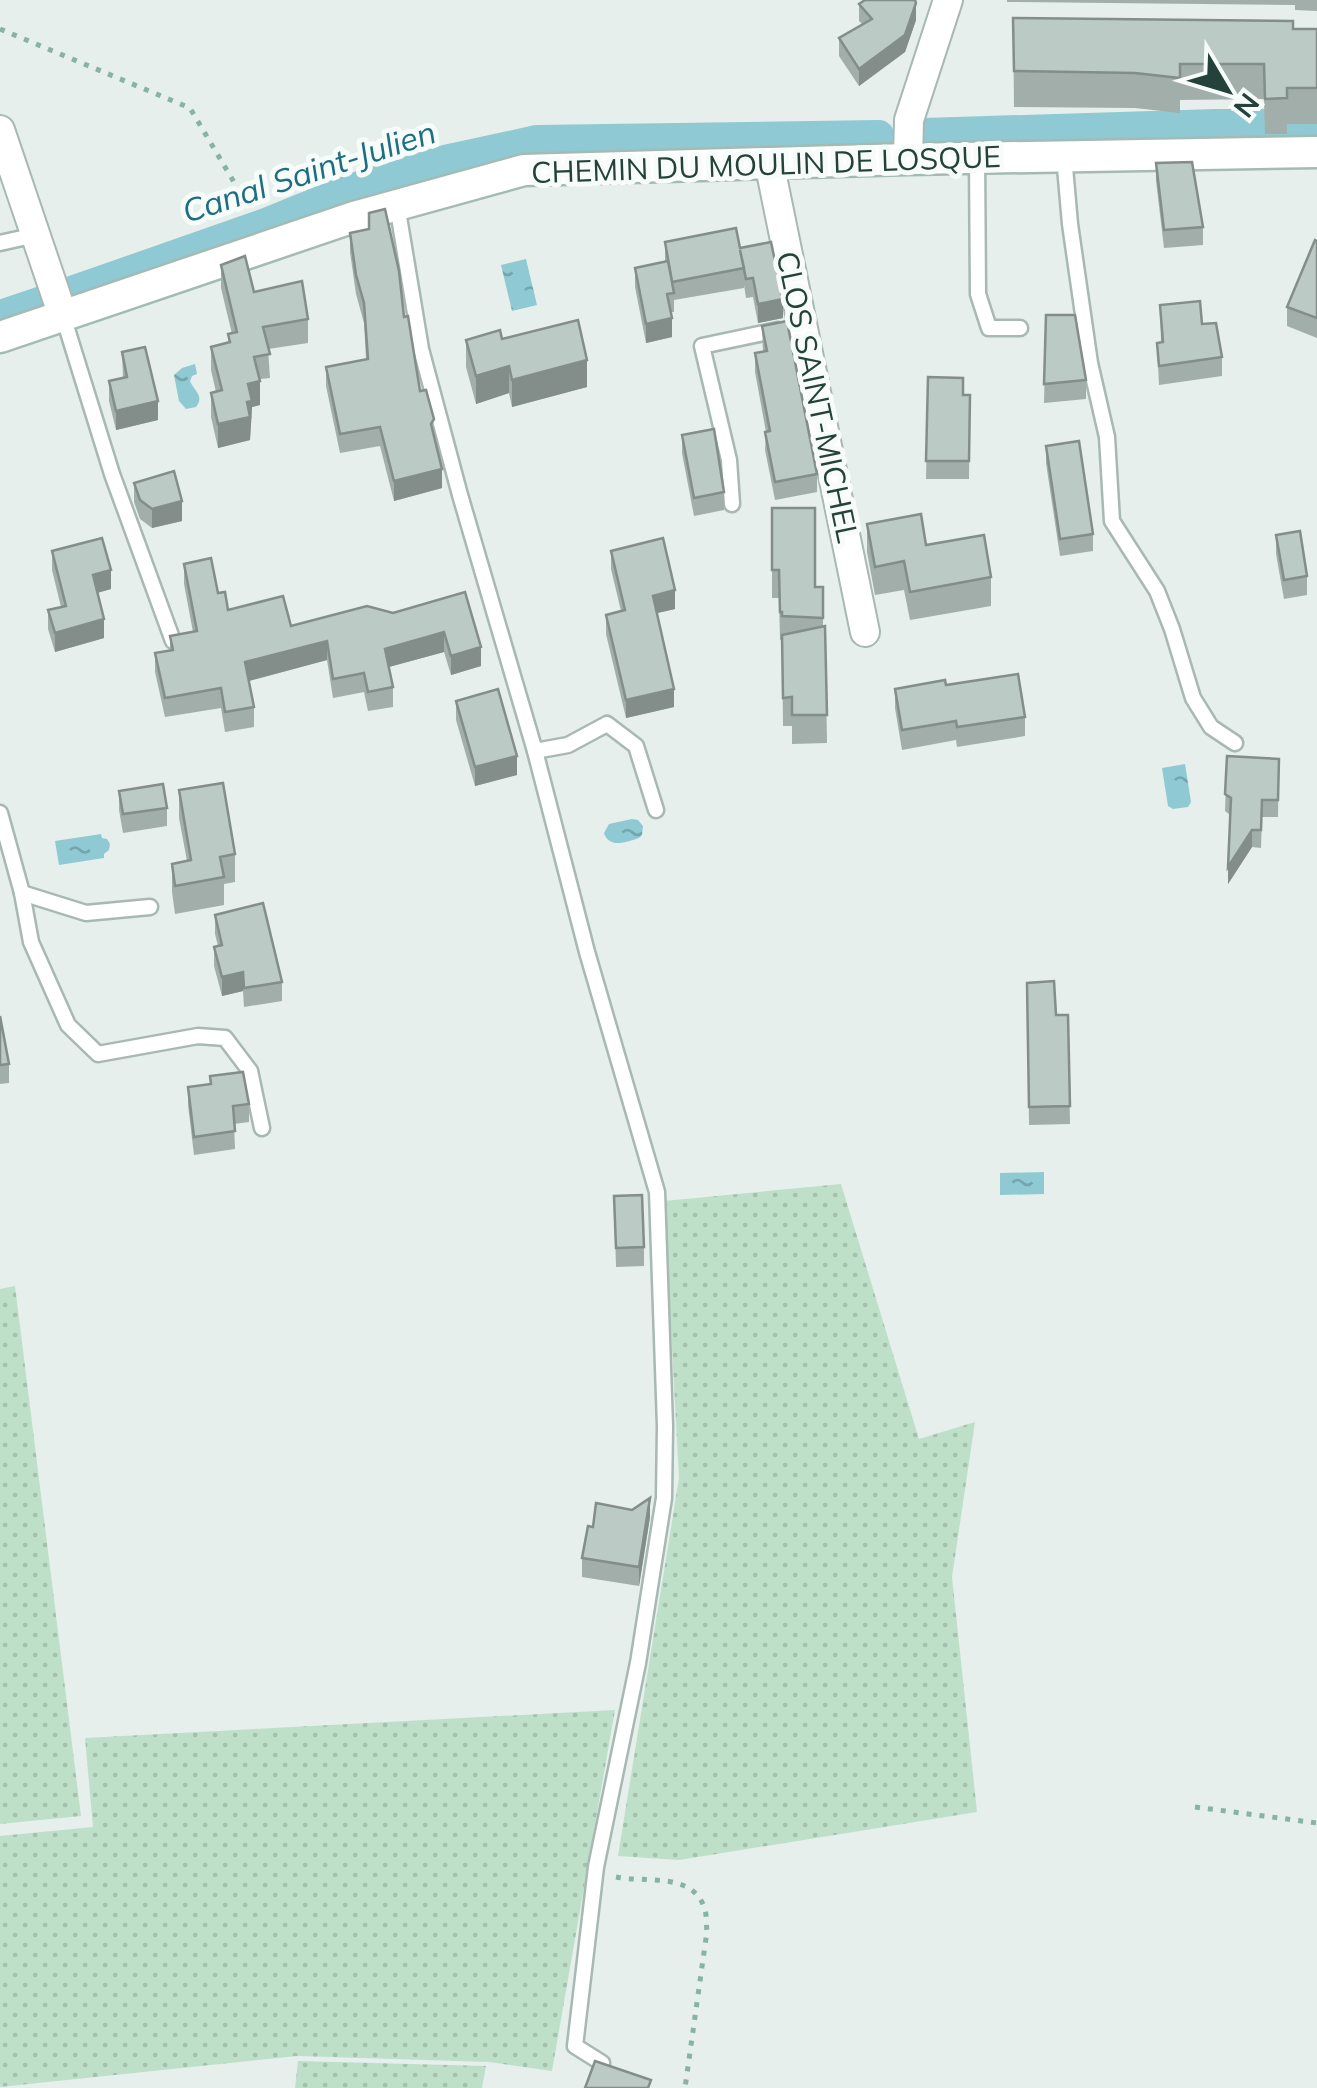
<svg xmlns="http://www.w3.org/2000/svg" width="1317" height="2088" font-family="Mulish,sans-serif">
<defs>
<pattern id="green-dots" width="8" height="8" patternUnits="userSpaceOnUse" patternTransform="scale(2.5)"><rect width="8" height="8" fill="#bfe0c8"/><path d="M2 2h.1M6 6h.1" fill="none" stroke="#a4c1ad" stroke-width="1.8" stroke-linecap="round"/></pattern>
<pattern id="water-ripples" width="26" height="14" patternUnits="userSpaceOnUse" patternTransform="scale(2.5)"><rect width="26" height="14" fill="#8ec9d4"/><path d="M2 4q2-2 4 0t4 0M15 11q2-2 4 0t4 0" fill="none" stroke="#74a5ad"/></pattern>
</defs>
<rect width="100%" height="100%" fill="#e6efeb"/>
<g fill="url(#green-dots)">
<path d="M841,1184L919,1439L975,1422L952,1577L977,1812L679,1860L618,1856L679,1478L664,1201Z"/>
<path d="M15,1286L81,1816L0,1824V1289Z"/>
<path d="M615,1710L552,2071L489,2062L297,2056L0,2087V1836L93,1827L85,1738Z"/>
<path d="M298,2061L486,2066L482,2088H295Z"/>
</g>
<g fill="url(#water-ripples)">
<path d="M526,259L537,305L512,311L501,265Z"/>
<path d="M195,364L197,374L192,376L190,381C194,391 205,396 196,407L186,409L179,401L174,375L182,368Z"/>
<path d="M1185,764L1191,802L1188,807L1173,809L1168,806L1162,768Z"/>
<path d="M632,819L638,820L643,826L642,835L639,838C627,842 609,849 604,833L609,824Z"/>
<path d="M101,834L102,838L107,839L110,844L109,850L104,854V858L59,865L55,841Z"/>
<path d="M1044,1172V1194L1000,1195V1173Z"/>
</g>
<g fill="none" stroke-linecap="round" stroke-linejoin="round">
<g stroke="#8ec9d4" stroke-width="30">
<path d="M924,133L1216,124H1317"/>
<path d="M66,293L266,223L352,188L445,160L537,140L879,135"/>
<path d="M0,315L42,301"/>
</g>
<defs>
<g id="lane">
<path d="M1064,156L1070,224L1090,363L1107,437L1112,521L1157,591L1172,629L1193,698L1211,727L1235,743"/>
<path d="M977,158L978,294L989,328H1020"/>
<path d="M397,205L421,349L460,495L535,751L568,745L607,724L636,746L656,810"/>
<path d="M0,243L36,235"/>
<path d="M63,316L112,474L173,641"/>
<path d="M732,504L729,460L702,346L778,330"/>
<path d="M535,751L587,952L657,1192L665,1426L664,1498L638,1663L596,1867L575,2046L602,2063"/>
<path d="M0,813L22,893L86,913L150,907"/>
<path d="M22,893L31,942L68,1025L98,1054L198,1036L225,1038L250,1071L262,1128"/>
</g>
<g id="street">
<path d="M0,130L63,316"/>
<path d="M908,159L909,120L948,0"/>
<path d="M769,162L865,632"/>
</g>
<path id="secondary" d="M0,337L354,217L524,170L908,159L1317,152"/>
</defs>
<use href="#lane" stroke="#a8b8b2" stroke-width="19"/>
<use href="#street" stroke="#a8b8b2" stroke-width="32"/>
<use href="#secondary" stroke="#a4bbb3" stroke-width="35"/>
<g stroke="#86b3a5" stroke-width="5" stroke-dasharray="5 8" stroke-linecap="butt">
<path d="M0,29L190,108L241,194"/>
<path d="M1195,1807L1317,1823"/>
<path d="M616,1877C645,1883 692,1872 704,1907C707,1913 706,1924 707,1931L685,2088"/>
</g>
<use href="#lane" stroke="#fff" stroke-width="14"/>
<use href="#street" stroke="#fff" stroke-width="28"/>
<use href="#secondary" stroke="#fff" stroke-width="30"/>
</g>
<g fill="#a1aea9">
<path d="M1007,0H1317V11L1295,10V5L1007,2Z"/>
<path d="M859,4L916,20L905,52L859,86L839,56V38L863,25L859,21Z"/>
<path d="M1013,18L1317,29V124H1287V134H1265L1264,99L1180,100V113L1135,108L1014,107Z"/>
<path d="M1156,163L1203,227V245L1164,248L1156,181Z"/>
<path d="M350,233L404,317L420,391L434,436L442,488L394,501L380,446L340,453L326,386V367L366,359L364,323L356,294L350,252Z"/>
<path d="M1317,241V338L1287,326V307Z"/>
<path d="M665,242L740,248L783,318L758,323L753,297L746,298L744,285V288L674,300V312H670L672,337L646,343L635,287V268L665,262Z"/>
<path d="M221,265L254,292L308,319V343L268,349L270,378L260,379V405L252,407L250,440L218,448L211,417V393L216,392L211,370V347L228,342V334H232L221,288Z"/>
<path d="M1160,305L1202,324L1222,357V376L1159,385L1157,343L1161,342Z"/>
<path d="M1046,315L1086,380V399L1044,403Z"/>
<path d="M762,326L817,474V492L775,500L765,450L766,432L755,372V353L763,352Z"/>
<path d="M502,339L587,387L512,407L509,393L476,404L466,367V340Z"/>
<path d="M122,352L158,420L116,430L109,401V381L123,378Z"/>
<path d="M928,377L963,395H970L969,479H926Z"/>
<path d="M682,435L724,492V510L694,516L682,453Z"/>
<path d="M1046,446L1093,534V551L1060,556L1046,463Z"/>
<path d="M134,483L182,521L152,528L140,519L134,502Z"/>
<path d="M772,508L815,587H823V626H825L827,743L792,744V726H783L782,640H780L779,598H772Z"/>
<path d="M867,524L926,545L991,577V606L910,620L904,590L875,595L867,552Z"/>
<path d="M1276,535L1307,576V595L1284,599L1276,554Z"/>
<path d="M52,551L111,589L97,593L104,638L55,652L48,629V610L61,607L52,570Z"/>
<path d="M611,551L675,609L657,613L674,707L626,718L606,634V615L621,611L611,569Z"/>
<path d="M184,564L218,593L228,610L291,626L393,613L465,592L481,666L451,675L444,652L389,667L393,687V707L368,711L364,692L333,698L327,660L249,681L254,707V727L225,732L221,708L165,717L155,672V653L170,650V636L193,632L184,584Z"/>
<path d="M946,685L1025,717V736L957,747L956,740L902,750L895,708V689Z"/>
<path d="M456,701L517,775L475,786L456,720Z"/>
<path d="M1227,756L1279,759L1278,817H1262L1261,848L1252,847L1228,884L1230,815L1225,811Z"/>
<path d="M179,790L235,854V882L224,884V905L175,914L172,892V864L187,861L179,818Z"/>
<path d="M119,791L167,808V826L123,833L119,810Z"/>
<path d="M215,915L282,982V1001L244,1007L243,991L222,996L214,966V947L218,946L215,934Z"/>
<path d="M1027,983L1056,1015H1068L1070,1124L1029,1125Z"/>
<path d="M0,1016L9,1064V1083L0,1084Z"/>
<path d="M210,1076L249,1104V1122L234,1124L235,1149L194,1155L188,1105V1087L210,1085Z"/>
<path d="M614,1196L644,1247V1266L616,1267Z"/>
<path d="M650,1517L639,1586L582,1577V1558L593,1527Z"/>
</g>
<g fill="#838d89">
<path d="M916,3V20L905,52L859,86V69Z"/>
<path d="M783,299V318L758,323V304Z"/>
<path d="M672,318V337L646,343V324Z"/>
<path d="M587,360V387L512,407V380Z"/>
<path d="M509,366V393L476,404V376Z"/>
<path d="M260,381V405L252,407L250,440L218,448V424L248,384Z"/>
<path d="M158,401V420L116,430V411Z"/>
<path d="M442,469V488L394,501V481Z"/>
<path d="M182,501V521L152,528V509Z"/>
<path d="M111,570V589L93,594V575Z"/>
<path d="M675,590V609L653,614V596Z"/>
<path d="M104,619V638L55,652V633Z"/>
<path d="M444,632V652L385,668V649Z"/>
<path d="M327,641V660L245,682V662Z"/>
<path d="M481,647V666L451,675V656Z"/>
<path d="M674,689V707L626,718V700Z"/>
<path d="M517,756V775L475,786V767Z"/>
<path d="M1252,830V847L1228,884V867Z"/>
<path d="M243,972V991L222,996V977Z"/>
<path d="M650,1498V1517L639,1586V1567Z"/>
</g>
<g fill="#bbcac4" stroke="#838d89" stroke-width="2.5">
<path d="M865,0H915L916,3L905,35L859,69L839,38L872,19L859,4Z"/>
<path d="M1013,18L1293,21V29H1317V88H1287V98L1265,99L1264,64H1180V78L1135,73L1014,71Z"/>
<path d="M1192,162L1203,227L1164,230L1156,163Z"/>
<path d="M385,209L399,271L404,317L408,316L420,391L426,390L434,419L431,424L442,469L394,481L380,427L340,434L326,367L368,359L364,303L356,275L350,233L369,229V213Z"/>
<path d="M736,228L740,248L771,242L783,299L758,304L753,278L746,279L740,250L744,268L672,282L665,242Z"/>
<path d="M1315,240L1317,241V318L1287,307Z"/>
<path d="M245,256L254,292L302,281L308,319L263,327L270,354L254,357L260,381L248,384L252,401L247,402L250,417L218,424L211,393L222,390L211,347L230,342L228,334L237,332L221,265Z"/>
<path d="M668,261L674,293L667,294L672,318L646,324L635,268Z"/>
<path d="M1200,301L1202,324L1216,323L1222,357L1159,366L1157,343L1163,342L1160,305Z"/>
<path d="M1046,315H1075L1086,380L1044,384Z"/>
<path d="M578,320L587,360L512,380L509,366L476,376L466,340L500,330L502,339Z"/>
<path d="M787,321L817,474L775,482L765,432L770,431L755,353L767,351L762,326Z"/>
<path d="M145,347L158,401L116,411L109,381L127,377L122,352Z"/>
<path d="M928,377L963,378V395H970L969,461H926Z"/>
<path d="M714,429L724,492L694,498L682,435Z"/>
<path d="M1079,441L1093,534L1060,539L1046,446Z"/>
<path d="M174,471L182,501L152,509L140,500L134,483Z"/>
<path d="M772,508H815V587H823V618L782,616V612H780L779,570H772Z"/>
<path d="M921,514L926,545L984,535L991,577L910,592L904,561L875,567L867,524Z"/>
<path d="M1300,531L1307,576L1284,580L1276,535Z"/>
<path d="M102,538L111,570L93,575L104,619L55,633L48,610L66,606L52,551Z"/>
<path d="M663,538L675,590L653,596L674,689L626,700L606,615L625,610L611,551Z"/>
<path d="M211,558L218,593L225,592L228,610L283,596L291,626L367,606L393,613L465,592L481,647L451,656L444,632L385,649L393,687L368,692L364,673L333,679L327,641L245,662L254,707L225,712L221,688L165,698L155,653L173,650L170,636L197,631L184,564Z"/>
<path d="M825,626L827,715H792V697L783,698L782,635Z"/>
<path d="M1018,674L1025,717L957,727L956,721L902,730L895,689L945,680L946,685Z"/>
<path d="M498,689L517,756L475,767L456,701Z"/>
<path d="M1227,756L1279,759L1278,800H1262L1261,830H1252L1228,867L1231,798L1225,794Z"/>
<path d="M223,783L235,854L220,857L224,877L175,886L172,864L191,860L179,790Z"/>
<path d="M163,784L167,808L123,814L119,791Z"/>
<path d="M263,903L282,982L244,988L243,972L222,977L214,947L222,945L215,915Z"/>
<path d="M1054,981L1056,1015H1068L1070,1106L1029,1107L1027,983Z"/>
<path d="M0,1016L9,1064L0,1065Z"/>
<path d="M243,1072L249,1104L233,1106L235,1131L194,1137L188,1087L211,1084L210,1076Z"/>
<path d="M642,1195L644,1247L616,1248L614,1196Z"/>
<path d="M650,1498L639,1567L582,1558L588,1526L593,1527L596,1503L632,1510Z"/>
<path d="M595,2061L651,2080L648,2088H585Z"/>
</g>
<g text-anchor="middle" stroke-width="10" stroke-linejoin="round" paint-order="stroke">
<g font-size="30" fill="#24423a" stroke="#f7fbf9">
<text transform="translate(766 165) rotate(-2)" y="10">CHEMIN DU MOULIN DE LOSQUE</text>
<text transform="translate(817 397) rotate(78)" y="10">CLOS SAINT-MICHEL</text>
</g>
<g font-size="32" font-style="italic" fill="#1c6f80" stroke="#f7fbf9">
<text transform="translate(309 172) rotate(-18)" y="11">Canal Saint-Julien</text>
</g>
</g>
<g transform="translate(1227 90) rotate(128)" stroke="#f7fbf9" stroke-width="8" paint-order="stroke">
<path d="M0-8L18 38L0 25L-18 38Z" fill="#24423a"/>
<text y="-15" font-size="28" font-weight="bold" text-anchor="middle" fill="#24423a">N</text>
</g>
</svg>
